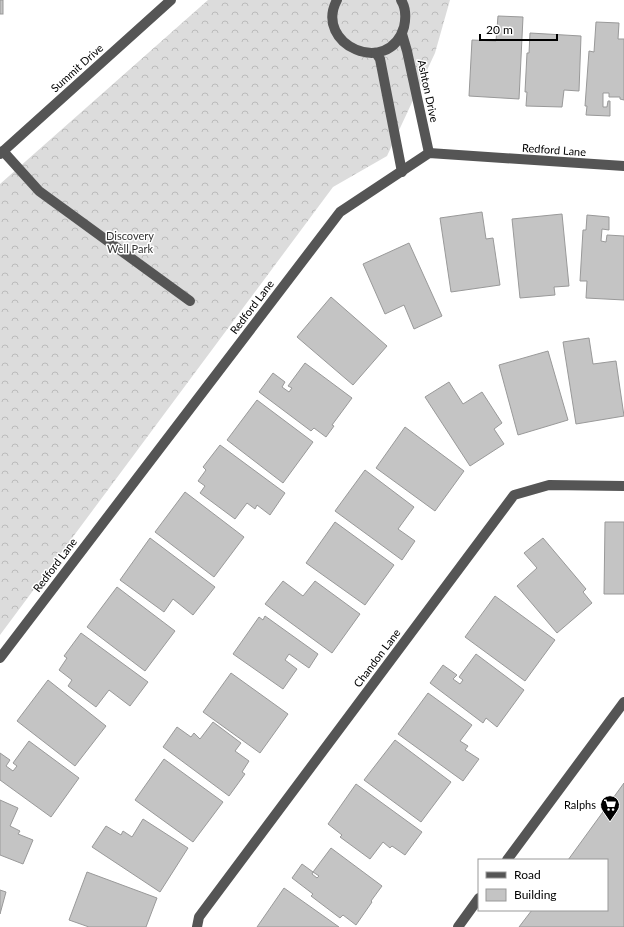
<svg xmlns="http://www.w3.org/2000/svg" width="624" height="927" font-family="Lato,sans-serif">
<defs>
<pattern id="forest-crowns" width="20" height="18" patternUnits="userSpaceOnUse"><rect width="20" height="18" fill="#dcdcdc"/><path d="M2 6a3 3 0 1 1 6 0M12 15a3 3 0 1 1 6 0" fill="none" stroke="#bbb"/></pattern>
</defs>
<rect width="100%" height="100%" fill="#fff"/>
<path fill="url(#forest-crowns)" d="M208,0H450L435,53L387,156L333,187L0,635V184Z"/>
<g fill="#c4c4c4" stroke="#999">
<rect x="0" y="0" width="3" height="14"/>
<path d="M498,16L523,17L519,99L469,96L472,40L496,41Z"/>
<path d="M596,22L619,23L618,39H624V100L620,99V97H609V93H603V107H607L608,101H610V116L586,115L587,106H585L589,51L594,52Z"/>
<path d="M530,33L581,36L579,91L564,90L562,107L526,106L527,92H525L527,53H529Z"/>
<path d="M482,212L486,239L493,238L500,285L451,292L440,218Z"/>
<path d="M562,214L569,286L554,287L555,295L520,298L512,219Z"/>
<path d="M587,215L609,217V230L602,229L601,241L606,242L607,235L624,236V300L586,298L587,281H580L583,230H586Z"/>
<path d="M409,243L442,316L414,329L404,305L385,314L363,264Z"/>
<path d="M331,297L387,346L353,385L297,337Z"/>
<path d="M589,338L593,364L616,361L624,416L576,424L563,342Z"/>
<path d="M548,351L568,420L518,435L499,365Z"/>
<path d="M305,363L352,398L332,425L334,426L326,437L314,428L311,431L259,392L273,373L285,382L282,387L289,392L292,388L288,386Z"/>
<path d="M449,382L463,404L482,392L502,423L494,429L504,444L470,466L425,397Z"/>
<path d="M257,400L313,442L283,483L227,440Z"/>
<path d="M405,427L464,471L435,511L376,468Z"/>
<path d="M220,445L285,493L270,515L257,505L255,509L247,503L235,519L200,493L205,486L198,481L206,470L203,467Z"/>
<path d="M365,470L414,507L398,529L415,541L402,560L335,511Z"/>
<path d="M185,492L244,537L214,577L155,532Z"/>
<path d="M335,522L394,565L365,605L306,563Z"/>
<path d="M605,522H624V594H604Z"/>
<path d="M150,538L215,587L193,615L173,599L164,612L120,580Z"/>
<path d="M543,538L586,589L583,592L592,603L557,633L517,586L537,568L524,553Z"/>
<path d="M283,581L303,596L315,581L360,614L332,653L265,604Z"/>
<path d="M117,587L175,631L145,671L87,627Z"/>
<path d="M495,596L555,640L525,681L465,637Z"/>
<path d="M265,616L318,654L309,668L289,654L285,660L297,669L283,689L233,654L259,617L263,620Z"/>
<path d="M81,633L148,682L130,706L109,690L96,707L68,686L72,680L59,670L67,658L64,656Z"/>
<path d="M476,654L524,690L497,727L486,718L483,723L430,683L443,665L457,675L453,679L460,684L463,680L459,677Z"/>
<path d="M231,673L288,714L260,753L203,712Z"/>
<path d="M48,680L106,726L75,766L17,721Z"/>
<path d="M428,693L472,725L460,741L468,746L465,750L479,759L463,781L398,734Z"/>
<path d="M213,722L241,743L235,751L249,761L242,772L245,774L229,796L163,747L177,727L191,737L194,733L200,739Z"/>
<path d="M395,740L451,782L421,822L364,780Z"/>
<path d="M29,741L79,778L51,817L0,780V753L10,760L6,766L13,771L17,766L13,763Z"/>
<path d="M164,759L223,802L193,842L135,800Z"/>
<path d="M624,783V927H519L532,910H607V860H568Z"/>
<path d="M356,784L422,832L405,855L392,846L390,848L383,842L370,859L340,837L342,835L328,824Z"/>
<path d="M0,800L18,808L10,826L20,831L18,834L33,840L23,864L0,855Z"/>
<path d="M143,819L188,848L160,892L92,847L106,826L121,835L123,831L132,837Z"/>
<path d="M331,848L382,886L371,901L372,902L356,925L343,915L340,918L311,896L313,894L292,878L302,864L313,872L312,874L317,878L319,876L313,872Z"/>
<path d="M87,872L157,898L146,927H89L69,920Z"/>
<path d="M284,888L339,927H257Z"/>
<path d="M0,890L6,892L0,914Z"/>
</g>
<g fill="none" stroke-linecap="round" stroke-linejoin="round">
<g stroke="#555" stroke-width="10">
<path d="M337,0C313,45 389,78 404,27C406,18 406,8 401,0"/>
<path d="M402,34L407,51L429,153"/>
<path d="M376,53L380,59L402,172"/>
<path d="M3,151L39,191L190,301"/>
<path d="M0,154L171,0"/>
<path d="M0,658L340,212L429,153L624,166"/>
<path d="M507,860L624,702"/>
<path d="M197,927L199,917L514,495L549,485L624,486"/>
<path d="M458,927L479,898"/>
</g>
</g>
<defs>
<symbol id="supermarket-pin" viewBox="-11 -11 22 30"><path d="M0 17L-7.5 6A9.5 9.5 0 1 1 7.5 6Z" fill="#000" stroke="#fff"/><path d="M-6-5.5h2.5l.6 2H6L4.5 2H-2.5L-4.4-4H-6ZM-1.5 3.2a1.3 1.3 0 1 0 .1 0ZM3 3.2a1.3 1.3 0 1 0 .1 0Z" fill="#fff"/></symbol>
</defs>
<g fill-rule="evenodd">
<use href="#supermarket-pin" x="599" y="794" width="22" height="30"/>
</g>
<g text-anchor="middle" stroke-width="3" stroke-linejoin="round" paint-order="stroke">
<g font-size="11" fill="#000" stroke="#fff">
<text transform="translate(77 68) rotate(-42)" y="4">Summit Drive</text>
<text transform="translate(428 91) rotate(78)" y="4">Ashton Drive</text>
<text transform="translate(554 150) rotate(4)" y="4">Redford Lane</text>
<text transform="translate(252 307) rotate(-53)" y="4">Redford Lane</text>
<text transform="translate(55 565) rotate(-53)" y="4">Redford Lane</text>
<text transform="translate(377 658) rotate(-53)" y="4">Chandon Lane</text>
</g>
<g font-size="11" fill="#333" stroke="#fff">
<text x="130" y="240">Discovery<tspan x="130" dy="13">Well Park</tspan></text>
</g>
<g font-size="11" fill="#000" stroke="#fff" text-anchor="end">
<text x="596" y="809">Ralphs</text>
</g>
</g>
<rect x="478" y="859" width="130" height="52" fill="#ffffff" stroke="#999999"/>
<rect x="486" y="872" width="20" height="6" fill="#555555" stroke="#999999"/>
<text x="514" y="879" font-size="12" fill="#000000">Road</text>
<rect x="486" y="889" width="20" height="12" fill="#c4c4c4" stroke="#999999"/>
<text x="514" y="899" font-size="12" fill="#000000">Building</text>
<path d="M480 34v6h77v-6" fill="none" stroke="#000000" stroke-width="2"/>
<text x="486" y="34" font-size="12" fill="#000000" stroke="#ffffff" stroke-width="3" paint-order="stroke">20 m</text>
</svg>
